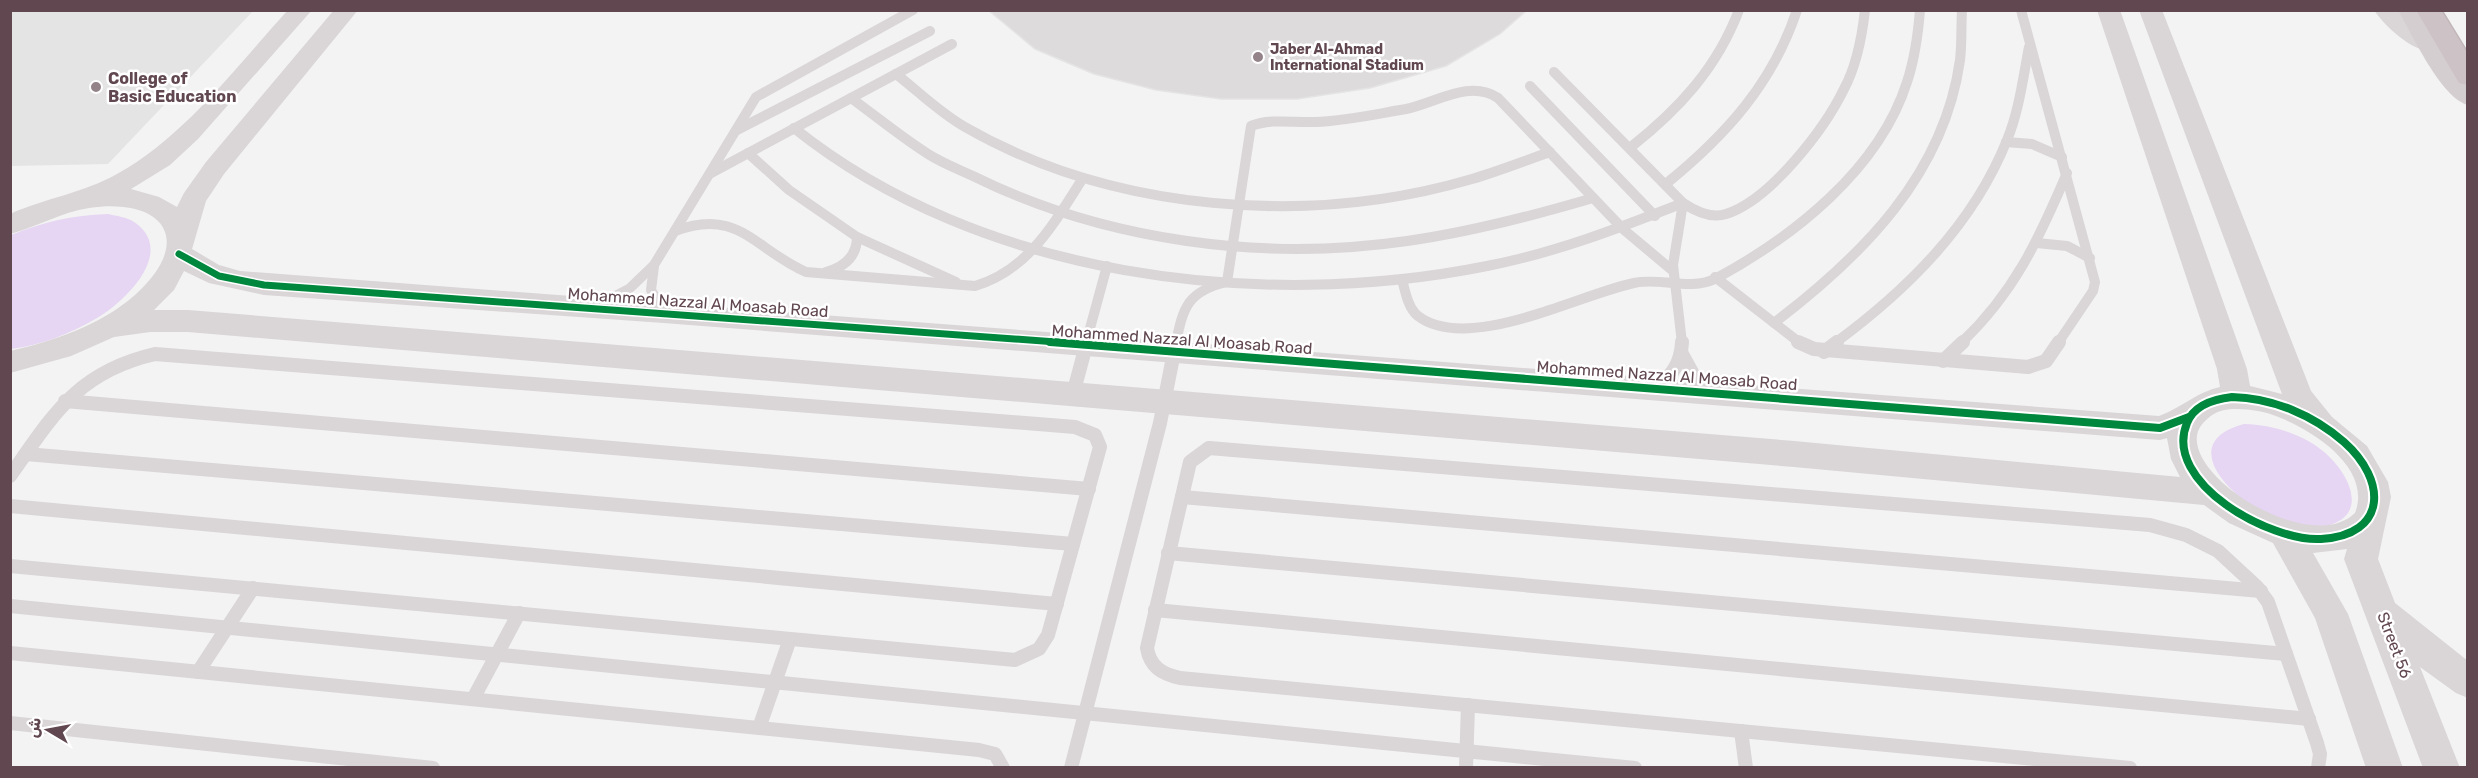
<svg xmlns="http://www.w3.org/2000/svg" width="2478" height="778" font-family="Rubik,Cairo,sans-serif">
<rect width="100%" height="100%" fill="#f2f3f2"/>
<path fill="#e5e4e4" d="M10,11L11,10L253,11L108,164L11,166Z"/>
<g fill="#e6d5f3">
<path d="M108,214C116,216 127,217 134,222C177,251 126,301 97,318C70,334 41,345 11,349V235C43,222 72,215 108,214Z"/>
<path d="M2244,424C2268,425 2289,430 2310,442C2347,463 2380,522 2314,528C2266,532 2157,447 2244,424Z"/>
</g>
<path fill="#dedbdc" stroke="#e5e4e4" stroke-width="1.5" d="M988,10H1527L1500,34L1446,66L1370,88L1297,99H1221L1156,90L1094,74L1035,49Z"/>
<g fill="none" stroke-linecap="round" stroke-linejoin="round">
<defs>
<path id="motorway" d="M2416,10H2441L2468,54V85L2459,83Z"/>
</defs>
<use href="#motorway" stroke="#c2b6b9" stroke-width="3"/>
<g stroke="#dad5d7" stroke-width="10">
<path d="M2021,10L2095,282L2093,291L2058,343"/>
<path d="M1554,72L1683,203C1695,211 1711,219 1726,214C1770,200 1824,130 1844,89C1857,65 1862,37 1865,10"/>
<path d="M896,74C918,91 940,113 965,127C1113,212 1309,227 1472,179C1499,171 1524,161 1550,152"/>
<path d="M1530,86L1655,216"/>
<path d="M851,98C877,117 901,137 928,154C942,163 958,169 973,176C1104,241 1263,262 1407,241C1471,232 1532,216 1593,198"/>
<path d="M794,128C980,277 1258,312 1487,266C1555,253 1619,228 1683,203"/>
<path d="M737,130L930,31"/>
<path d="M2006,142L2032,144L2062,157"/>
<path d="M1631,147C1679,109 1717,68 1739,10"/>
<path d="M748,153L789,190L857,237L956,282"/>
<path d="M711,173L952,44"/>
<path d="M1667,183C1726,135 1773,83 1797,10"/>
<path d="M675,231C738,207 754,249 806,272L975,286C1029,270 1054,223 1083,178"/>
<path d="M2037,243L2067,246L2090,258"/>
<path d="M654,266L651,290L664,312"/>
<path d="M826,272C844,267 857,257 857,237"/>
<path d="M1715,277L1800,343"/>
<path d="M1402,279C1405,291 1408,308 1418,316C1468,354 1580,294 1634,283C1661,277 1689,291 1715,279C1793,237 1879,170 1907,82C1915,58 1918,35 1920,10"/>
<path d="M598,305L629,289L654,265L756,97L913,10"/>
<path d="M1774,323C1862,256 1944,175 1960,60C1962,44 1961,27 1962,10"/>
<path d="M1086,343L1107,266"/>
<path d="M1176,343C1183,307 1188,291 1227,282L1251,126C1271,118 1294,123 1315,122C1345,121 1376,114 1406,109C1436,103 1469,79 1498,98L1623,229L1673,271"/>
<path d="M1682,343L1673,265L1683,203"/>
<path d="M1835,343C1907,290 1973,225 2007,140C2019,111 2023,78 2029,47"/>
<path d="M1961,343C2014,293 2039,239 2067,173"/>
</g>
<g stroke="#dad5d7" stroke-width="14">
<path d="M1798,342L1814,349L2028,367L2046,361L2059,342"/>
<path d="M1824,352L1837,342"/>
<path d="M1682,354L1693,374L1711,391"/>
<path d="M1943,361L1963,342"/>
<path d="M1657,387C1673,375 1681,362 1682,342"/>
<path d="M1073,394L1087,342"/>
<path d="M65,401L1089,489"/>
<path d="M26,454L1073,544"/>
<path d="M10,476C53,415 77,372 155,354L1075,427L1095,435L1100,447L1048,635L1039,649L1015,660L10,566"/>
<path d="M1182,497L2261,591"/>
<path d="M10,506L1057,604"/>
<path d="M1168,553L2286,654"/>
<path d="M10,606L1635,768"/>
<path d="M1155,610L2309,719"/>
<path d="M10,653L979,750L995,754L1003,768"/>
<path d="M198,672L253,588"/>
<path d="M473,699L519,613"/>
<path d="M10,723L433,768"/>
<path d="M759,728L790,639"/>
<path d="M1741,731L1746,768"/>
<path d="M1071,768L1160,423L1176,342"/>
<path d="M1466,768L1468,705"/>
<path d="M2130,768L1180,678C1162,674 1150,667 1147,648L1190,462L1209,448L2150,525L2186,535L2218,551L2257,587L2268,602L2317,743L2320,754L2318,768"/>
</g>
<g fill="#dad5d7" fill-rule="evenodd">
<path d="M288,10H312L198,139L170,165L131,189L159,197L177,207L184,193L206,162L334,10H358L224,174L206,201L192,249L219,265L240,271L2159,416C2183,407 2195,393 2220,387L2217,369L2097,10H2120L2247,369L2250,386L2282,394L2139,10H2162L2311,391L2332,417L2367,446L2388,482L2391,497L2378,559L2395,603L2468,661V698L2456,693L2420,667L2460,768H2423L2344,559L2347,549L2313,553L2348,614L2403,768H2366L2315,618L2273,543L2229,523L2204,505L1794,467L188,332H150L114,337L71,356L10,373V351C54,341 101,325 135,295C196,240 163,197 89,208C61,212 37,227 10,234V214C46,198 83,193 117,174C185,136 235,68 288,10ZM184,271L209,283L264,295L664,323L2160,440L2167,438L2171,459L2180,477L1794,441L188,310H154L174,290ZM2232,409C2246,409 2260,410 2273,415C2310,428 2373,467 2355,513C2307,560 2163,463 2204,422C2213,413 2219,410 2232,409Z"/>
<path d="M2374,10H2399L2443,46L2439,51C2418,57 2386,28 2374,10Z"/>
</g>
<path fill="#d5ced0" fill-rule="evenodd" d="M2398,10H2423L2468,78V105C2441,98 2412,34 2398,10Z"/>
<use href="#motorway" fill="#cdc3c6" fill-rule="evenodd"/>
<defs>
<path id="cycleway-far1" d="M179,254L219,276L264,285L1070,343"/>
<g id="cycleway">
<path d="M1050,342L2160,428L2189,417"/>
<path d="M2232,397C2273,398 2313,415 2344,442C2387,480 2388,535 2321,539C2271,542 2162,483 2187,423C2194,405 2214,399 2232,397Z"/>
</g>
</defs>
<use href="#cycleway-far1" stroke="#fff" stroke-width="10"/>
<use href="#cycleway" stroke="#fff" stroke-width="12"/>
<use href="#cycleway-far1" stroke="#00873e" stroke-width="7"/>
<use href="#cycleway" stroke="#00873e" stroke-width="8"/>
</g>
<g fill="#948389" stroke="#fff" stroke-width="2">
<circle cx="1258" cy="57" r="6"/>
<circle cx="96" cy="87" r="6"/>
</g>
<g text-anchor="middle" stroke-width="5" stroke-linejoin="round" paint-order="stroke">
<g font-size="14" font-weight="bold" fill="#614750" stroke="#fff" text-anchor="start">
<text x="1270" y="54">Jaber Al-Ahmad<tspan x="1270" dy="16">International Stadium</tspan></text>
</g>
<g font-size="16" font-weight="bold" fill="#614750" stroke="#fff" text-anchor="start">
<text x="108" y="84">College of<tspan x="108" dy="18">Basic Education</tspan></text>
</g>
<g font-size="16" fill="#614750" stroke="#fff">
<text transform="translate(698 302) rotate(4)" y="6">Mohammed Nazzal Al Moasab Road</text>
<text transform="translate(1182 339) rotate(4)" y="6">Mohammed Nazzal Al Moasab Road</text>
<text transform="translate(1667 375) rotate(4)" y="6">Mohammed Nazzal Al Moasab Road</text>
<text transform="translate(2395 645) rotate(69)" y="6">Street 56</text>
</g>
</g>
<rect width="2478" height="778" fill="none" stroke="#614750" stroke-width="24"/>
<g transform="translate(48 730) rotate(280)" stroke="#ffffff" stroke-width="4.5" paint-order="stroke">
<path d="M0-4.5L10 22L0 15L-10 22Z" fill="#614750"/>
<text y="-9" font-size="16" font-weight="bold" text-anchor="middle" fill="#614750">ش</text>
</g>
</svg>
